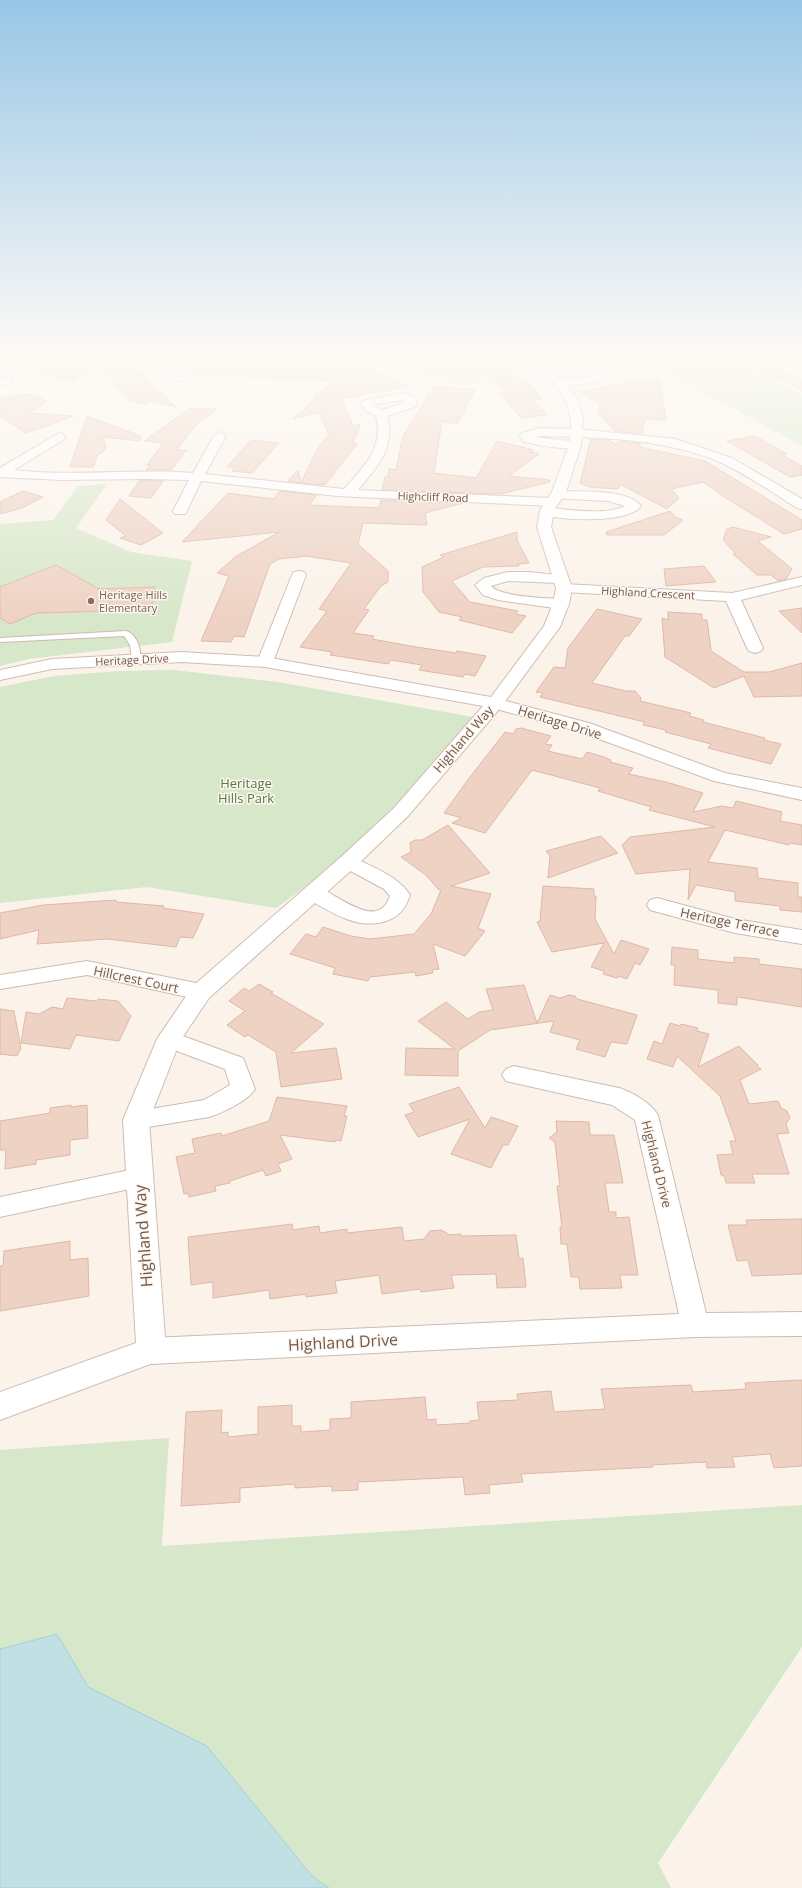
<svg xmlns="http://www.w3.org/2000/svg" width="802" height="1888" font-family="'Open Sans',sans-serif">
<rect width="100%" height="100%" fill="#fbf3ea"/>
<g fill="#d7e7c9">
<path d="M393,357H493L519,373L463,383L397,370Z"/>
<path d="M640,357H725L802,395V446Z"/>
<path d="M107,484L76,528L131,552L192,561L172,642L29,659L0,666V524L53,520L78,486Z"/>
<path d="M174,670L278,682L473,717L409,798L353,852L276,908L147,887L0,903V687L54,676L120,671Z"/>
<path d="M169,1438L162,1546L802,1505V1647L658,1863L671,1888H329L312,1876L207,1746L88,1687L57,1634L0,1649V1450Z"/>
</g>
<path fill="#c0e0e3" stroke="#a7cfd4" d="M57,1634L88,1687L207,1746L312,1876L329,1888H0V1649Z"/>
<g fill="#eed2c4" stroke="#dfb8a6">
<path d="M95,357H124L176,407L150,401L145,404L130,401L107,375Z"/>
<path d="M180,357H207L219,368L271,357L280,358L286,357L306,368L351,363L353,357H376L372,370L409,386L341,399L353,425H360L353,443L357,444L325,485L301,483L319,446L329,435L319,412L293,419L317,397L315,396L333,381L191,373L178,361L184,360Z"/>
<path d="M47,358L90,368L73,381L22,368Z"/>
<path d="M514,375L532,387L542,399H533L547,415L521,418L500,393L508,394L488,379Z"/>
<path d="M646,379L660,380L666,420L645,419L642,434L615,431L598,413L600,404L581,392Z"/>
<path d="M434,386L475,390L457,424L442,421L434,473L476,478L497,441L534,450L530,452L539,454L509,476L550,480V482L500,494L382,490L385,477H388L389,469L396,470L403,436Z"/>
<path d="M28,394L47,401L31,413L74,416L26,433L0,416V398Z"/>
<path d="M190,408L217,409L195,426L177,450H186L171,470H146L150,465H147L163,443L144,441Z"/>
<path d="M87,416L141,436L140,441L103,437L106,449L103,451L102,453L98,454L93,467H70Z"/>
<path d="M755,436L787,454L782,455L802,466V475L790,477L727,441Z"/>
<path d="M591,439L609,440L616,445L619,441L640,443V447L705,461L802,520V529L784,534L718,493V492L703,482L671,489L679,498L667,509L620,484L618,489L589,487L580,483Z"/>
<path d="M251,440L279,443L252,473L232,471L235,467H227Z"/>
<path d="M298,470L301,483L288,481Z"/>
<path d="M139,481L145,480L163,481L151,498L129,496Z"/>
<path d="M23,491L43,497L22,508L0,514V502Z"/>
<path d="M280,491L317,495L309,505L379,508L381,500L463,503L425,513L427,525L363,523L358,544L388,571V582L381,586L364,609L369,610L353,633L374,636L372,639L410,646L456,653L457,651L486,656L475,676L465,674L463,677L419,670L422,665L391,660L388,664L330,655L332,652L300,647L327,611L319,609L351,563L306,556L279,559L270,564L244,637L234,636L231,642L201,641L229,576L217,573L235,557L279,532L182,542L228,493L273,499Z"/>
<path d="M120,499L163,533L141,545L120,538L126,536L106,520Z"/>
<path d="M670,511L675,517L683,520L664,535H607L606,532Z"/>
<path d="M733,527L771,537L758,541L792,569L786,579L778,581L771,575H757L733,554H736L723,540L727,529Z"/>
<path d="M517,532V540L529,563L518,564L519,566L483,567L452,581L470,602L518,611L515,614L526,616L512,633L459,620L462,617L439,612L423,592L422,567L444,557L440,555Z"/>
<path d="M56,565L99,589L155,587L151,610L36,613L10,624L0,618V587Z"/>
<path d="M704,566L716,582L666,586L664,569Z"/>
<path d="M802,608V633L779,611Z"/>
<path d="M597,609L642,619L629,636H625L592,683L626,691H635L641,698L640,701L691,713L689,716L704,720L703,722L765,738L764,740L781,744L771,764L708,748L711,744L665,732L666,730L643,725L645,722L540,697L543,693L536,692L554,667L565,668L568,648Z"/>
<path d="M668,612L702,614V620H707L711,651L744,672H769L802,663V696L754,697L744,676L714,688L665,657L662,618L668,620Z"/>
<path d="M521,728L551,736L545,744L552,745L548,751L582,759L587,752L604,757L611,760L610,762L633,768L629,774L666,782L703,793L693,812L722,806L733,808L736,801L782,812L780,821L802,825V845L790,843L789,845L725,830L708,862L757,868L758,878L798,883V897H802V912L780,910V906L735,901V892L696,885L688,900L690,869L636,874L622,845L630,837L715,827L649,810L651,807L598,791L600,788L532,770L485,833L452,823L462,818L444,813L467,781L505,732L513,734L516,729Z"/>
<path d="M448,825L490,873L451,886L491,894L478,928L485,931L465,956L433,944L439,969L432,970L433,973L416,976L415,972L370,977L368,981L333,974L335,968L290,954L306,934L316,937L323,927L351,936L370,939L414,934L431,914L441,890H439L426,875L401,857L411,852L410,843L415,840H422Z"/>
<path d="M601,836L618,853L548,878L550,856L546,851Z"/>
<path d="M543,886L594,889V896H596L595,919L614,954L621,940L649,949L640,965L635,963L627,979L618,976L617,978L603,974L604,971L591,967L604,943L552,952L537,922L540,921Z"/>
<path d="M116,900V902L164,906L163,908L204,914L193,938L180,937L176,947L107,939L37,944L39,930L0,939V913L43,905Z"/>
<path d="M672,947L698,950V959L734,963V957L759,959V964L802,969V1007L737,997V1005L718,1003V990L674,985L675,965H671Z"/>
<path d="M259,984L273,992L271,993L324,1024L291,1053L336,1048L342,1079L281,1087L276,1052L248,1035L245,1037L227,1025L245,1011L229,1001L244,988L249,991Z"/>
<path d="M524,985L537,1023L550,995L560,998L569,995L575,996L577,999L637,1015L627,1044L611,1042L605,1057L576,1049L580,1040L550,1032L554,1021L490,1030L458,1051V1076L405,1075L406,1048L455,1049L418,1021L446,1002L468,1019L479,1012L493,1010L486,989Z"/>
<path d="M67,998L96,1001L98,999L118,1001L131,1016L119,1041L76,1035L70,1049L21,1043L26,1012L39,1014L52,1007L63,1009Z"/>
<path d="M0,1009L14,1011L21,1048L17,1056L0,1054Z"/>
<path d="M670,1023L680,1026L681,1024L698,1028L697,1031L709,1034L698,1067L739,1046L758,1065L757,1066L761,1069L740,1080L749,1104L778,1101L781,1108L787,1111L790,1118L786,1124L789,1133L777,1134L789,1174H752L755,1183H726L724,1175H721L717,1155L733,1154L730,1141H736L720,1096L677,1056L673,1067L647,1059L654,1041L662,1044Z"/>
<path d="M459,1087L485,1128L491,1117L518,1126L508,1145H503L491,1168L451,1154L470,1119L418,1137L405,1115L414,1112L409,1104Z"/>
<path d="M277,1097L347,1106L344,1116H347L341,1141L335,1140V1142L280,1135L292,1159L278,1164L281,1171L266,1176L263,1170L230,1181V1183L215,1186L216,1191L189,1197L188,1193L184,1194L176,1157L195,1153L192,1139L221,1133L222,1136L269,1121Z"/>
<path d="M71,1105V1107L87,1105L88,1138L70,1140V1155L36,1160V1164L5,1169L6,1150H0V1121L50,1113V1108Z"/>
<path d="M556,1121L589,1122L590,1135H614L623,1183H605L609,1212H616V1218L629,1217L638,1275H620L622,1288L580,1289L579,1277H571L567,1244H561L560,1227H562L557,1186H560L555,1142L549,1138L557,1132Z"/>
<path d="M802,1219V1274L752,1276L748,1260L737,1261L728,1225H747L746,1220Z"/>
<path d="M292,1224L293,1230L319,1226L320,1233L347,1229V1233L402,1227L404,1241L424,1239L430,1231L441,1230L450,1235L461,1234V1236L516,1235L519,1259L523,1258L526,1287L497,1288L496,1274L451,1275L454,1288L421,1292L420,1289L382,1294L379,1275L335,1281L337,1293L306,1297V1294L270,1299L269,1290L213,1298V1282L191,1285L188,1237Z"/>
<path d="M70,1241V1260L88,1258L89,1296L0,1311V1266H3L4,1251Z"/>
<path d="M802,1380V1466L774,1468L770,1454L732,1457L735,1467L707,1468L706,1462L652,1465L653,1467L521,1474L523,1482L489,1485L490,1493L465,1495L463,1477L358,1482V1490L332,1491V1486L295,1488V1484L240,1488V1502L181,1506L186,1412L222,1410L221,1433L228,1432V1437L258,1434V1407L292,1405V1426H301V1432L330,1430V1419L351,1418V1402L425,1397L427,1420L436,1419V1425L470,1423V1421L479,1420L477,1402L518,1400L517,1394L551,1391L554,1412L605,1409L601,1389L691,1385L693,1392L746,1389L745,1383Z"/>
</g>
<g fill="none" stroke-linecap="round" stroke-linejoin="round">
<defs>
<path id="lane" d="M126,631C137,634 143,652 139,662L136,663L132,660L130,645L124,636L0,642V638Z"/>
<g id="street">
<path d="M144,357H155L168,369L185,379L179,382L160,373Z"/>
<path d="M307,357H335C331,362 316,363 309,361Z"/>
<path d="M569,363L584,365L600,374L602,376L598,383L560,386L556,385L554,383L556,381L590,377L577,370L538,371L533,368L538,365Z"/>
<path d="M0,379L10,380L12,382L10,384L0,385Z"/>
<path d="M404,393L415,397L417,405L415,407L387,416C396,448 377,467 358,490L551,498L556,499L558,502L556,505L551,506L337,496L201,481L187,511L185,514H175L173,511L189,480L145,479L62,480L0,477V468L59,433L63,434L65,437L63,440L14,470C73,477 133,468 193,473L214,436L220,432L226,436L205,474L344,489C364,466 384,449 376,416L365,410L360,403L366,400ZM403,400L405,401V403L382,410L373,405Z"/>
<path d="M540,428L577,429L676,439L732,458L802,499V509L797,508C773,493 749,476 724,464C671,439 599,437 541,436L535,437L579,442L581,445C576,453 533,444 524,442L520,436L522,433Z"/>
<path d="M557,491C577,492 628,488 641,506C628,524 562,520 542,515L540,512L542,509L547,508C568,509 606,516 625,506L608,501L552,498L550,495L552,492Z"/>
<path d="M299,571L304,572L306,575L273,662L271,665L265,667L259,665L257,662L292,575L294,572Z"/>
<path d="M508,572H530L565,576L567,579L565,582L560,583L508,581L491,586C500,597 546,598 561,599L566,601L569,604L566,607L561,609L498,600L483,595L475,585L484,578Z"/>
<path d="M802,577V585L741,600L763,648L761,651L755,653L749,651L747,648L726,601L564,592L559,591L557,588L559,585L564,584L732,593Z"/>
<path d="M495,698L589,723L725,773L802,788V800L714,781L577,731L489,707L487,703L489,699Z"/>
<path d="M348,856L355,858C374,868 398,876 410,895C406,909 398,918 383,922C354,929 330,911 306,898L303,893L306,888C309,888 312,887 315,887C334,890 377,934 390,896L384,889L341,866L338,862L341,858Z"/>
<path d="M657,898L735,919L802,930V944L735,933L650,910L647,905L650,900Z"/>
<path d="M87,961L201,984L209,987L212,992L209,997L201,1000L87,975L0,989V975Z"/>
<path d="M169,1031L243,1058L255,1089C248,1101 222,1113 209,1117L136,1129L127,1127L124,1120L127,1113L204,1100L230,1085L225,1069L161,1045L158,1039L161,1033Z"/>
<path d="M514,1066L619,1088C632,1092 651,1103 658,1115L706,1313L802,1312V1336L695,1337L151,1364L141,1360L137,1351L141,1342L151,1338L679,1314L635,1120L612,1105L506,1081L502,1075L506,1069Z"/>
<path d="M139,1168L148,1171L152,1178L148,1185L0,1217V1197Z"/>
</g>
<path id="secondary" d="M513,357H527L564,381L578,400L583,420L581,445L566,492L554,510L551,527L572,588L569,604L560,627L501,707L408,816L355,867L209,998L180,1041L149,1120L166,1351L161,1360L0,1420V1392L136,1343L123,1120L157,1039L193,986L341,857L394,808L483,706L265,667L182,662L52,669L0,680V670L52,659L182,652L265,657L491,697L544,626L553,604L556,588L537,527L540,510L552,492L569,445L571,433V420L566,400L556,385Z"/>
<g id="primary">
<path d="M736,357H751L802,381V390L738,359Z"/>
<path d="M774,357H789L802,363V370L776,359Z"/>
</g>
</defs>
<use href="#lane" stroke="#ccbbb1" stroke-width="2"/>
<use href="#street" stroke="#ccbbb1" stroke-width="2"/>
<use href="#secondary" stroke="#d0bdb1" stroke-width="2"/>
<use href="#primary" stroke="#d8d1ce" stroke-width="2"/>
<use href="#lane" fill="#fff" fill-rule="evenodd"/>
<use href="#street" fill="#fff" fill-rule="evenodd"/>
<use href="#secondary" fill="#fff" fill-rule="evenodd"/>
<use href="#primary" fill="#f3d3a9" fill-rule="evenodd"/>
</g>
<linearGradient id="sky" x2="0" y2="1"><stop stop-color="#98c6e6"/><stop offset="0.57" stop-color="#fdfaf6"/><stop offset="1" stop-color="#fdfaf6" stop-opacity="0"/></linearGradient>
<rect width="802" height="621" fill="url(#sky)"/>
<circle fill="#8d6e63" stroke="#fdf7f0" stroke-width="1.5" cx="91" cy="601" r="4"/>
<g text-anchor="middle" stroke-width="3" stroke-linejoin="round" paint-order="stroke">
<g font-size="11" fill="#735a4f" stroke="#fdf7f0">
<text transform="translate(433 497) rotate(2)" y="4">Highcliff Road</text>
<text transform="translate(648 593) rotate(3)" y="4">Highland Crescent</text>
<text transform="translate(132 660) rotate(-3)" y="4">Heritage Drive</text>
</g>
<g font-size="11" fill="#785e54" stroke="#fdf7f0" text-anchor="start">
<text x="99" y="599">Heritage Hills<tspan x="99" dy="13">Elementary</tspan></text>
</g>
<g font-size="13" fill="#735a4f" stroke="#fdf7f0">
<text transform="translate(560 722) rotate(17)" y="5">Heritage Drive</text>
<text transform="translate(463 739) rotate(-49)" y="5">Highland Way</text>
<text transform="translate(730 922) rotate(12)" y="5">Heritage Terrace</text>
<text transform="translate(136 979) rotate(12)" y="5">Hillcrest Court</text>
<text transform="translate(657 1164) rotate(76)" y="5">Highland Drive</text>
</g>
<g font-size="13" fill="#597848" stroke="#fdf7f0">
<text x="246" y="788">Heritage<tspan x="246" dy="15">Hills Park</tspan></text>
</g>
<g font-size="16" fill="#735a4f" stroke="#fdf7f0">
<text transform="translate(143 1236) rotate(-94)" y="6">Highland Way</text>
<text transform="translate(343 1342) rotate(-3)" y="6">Highland Drive</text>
</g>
</g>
</svg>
